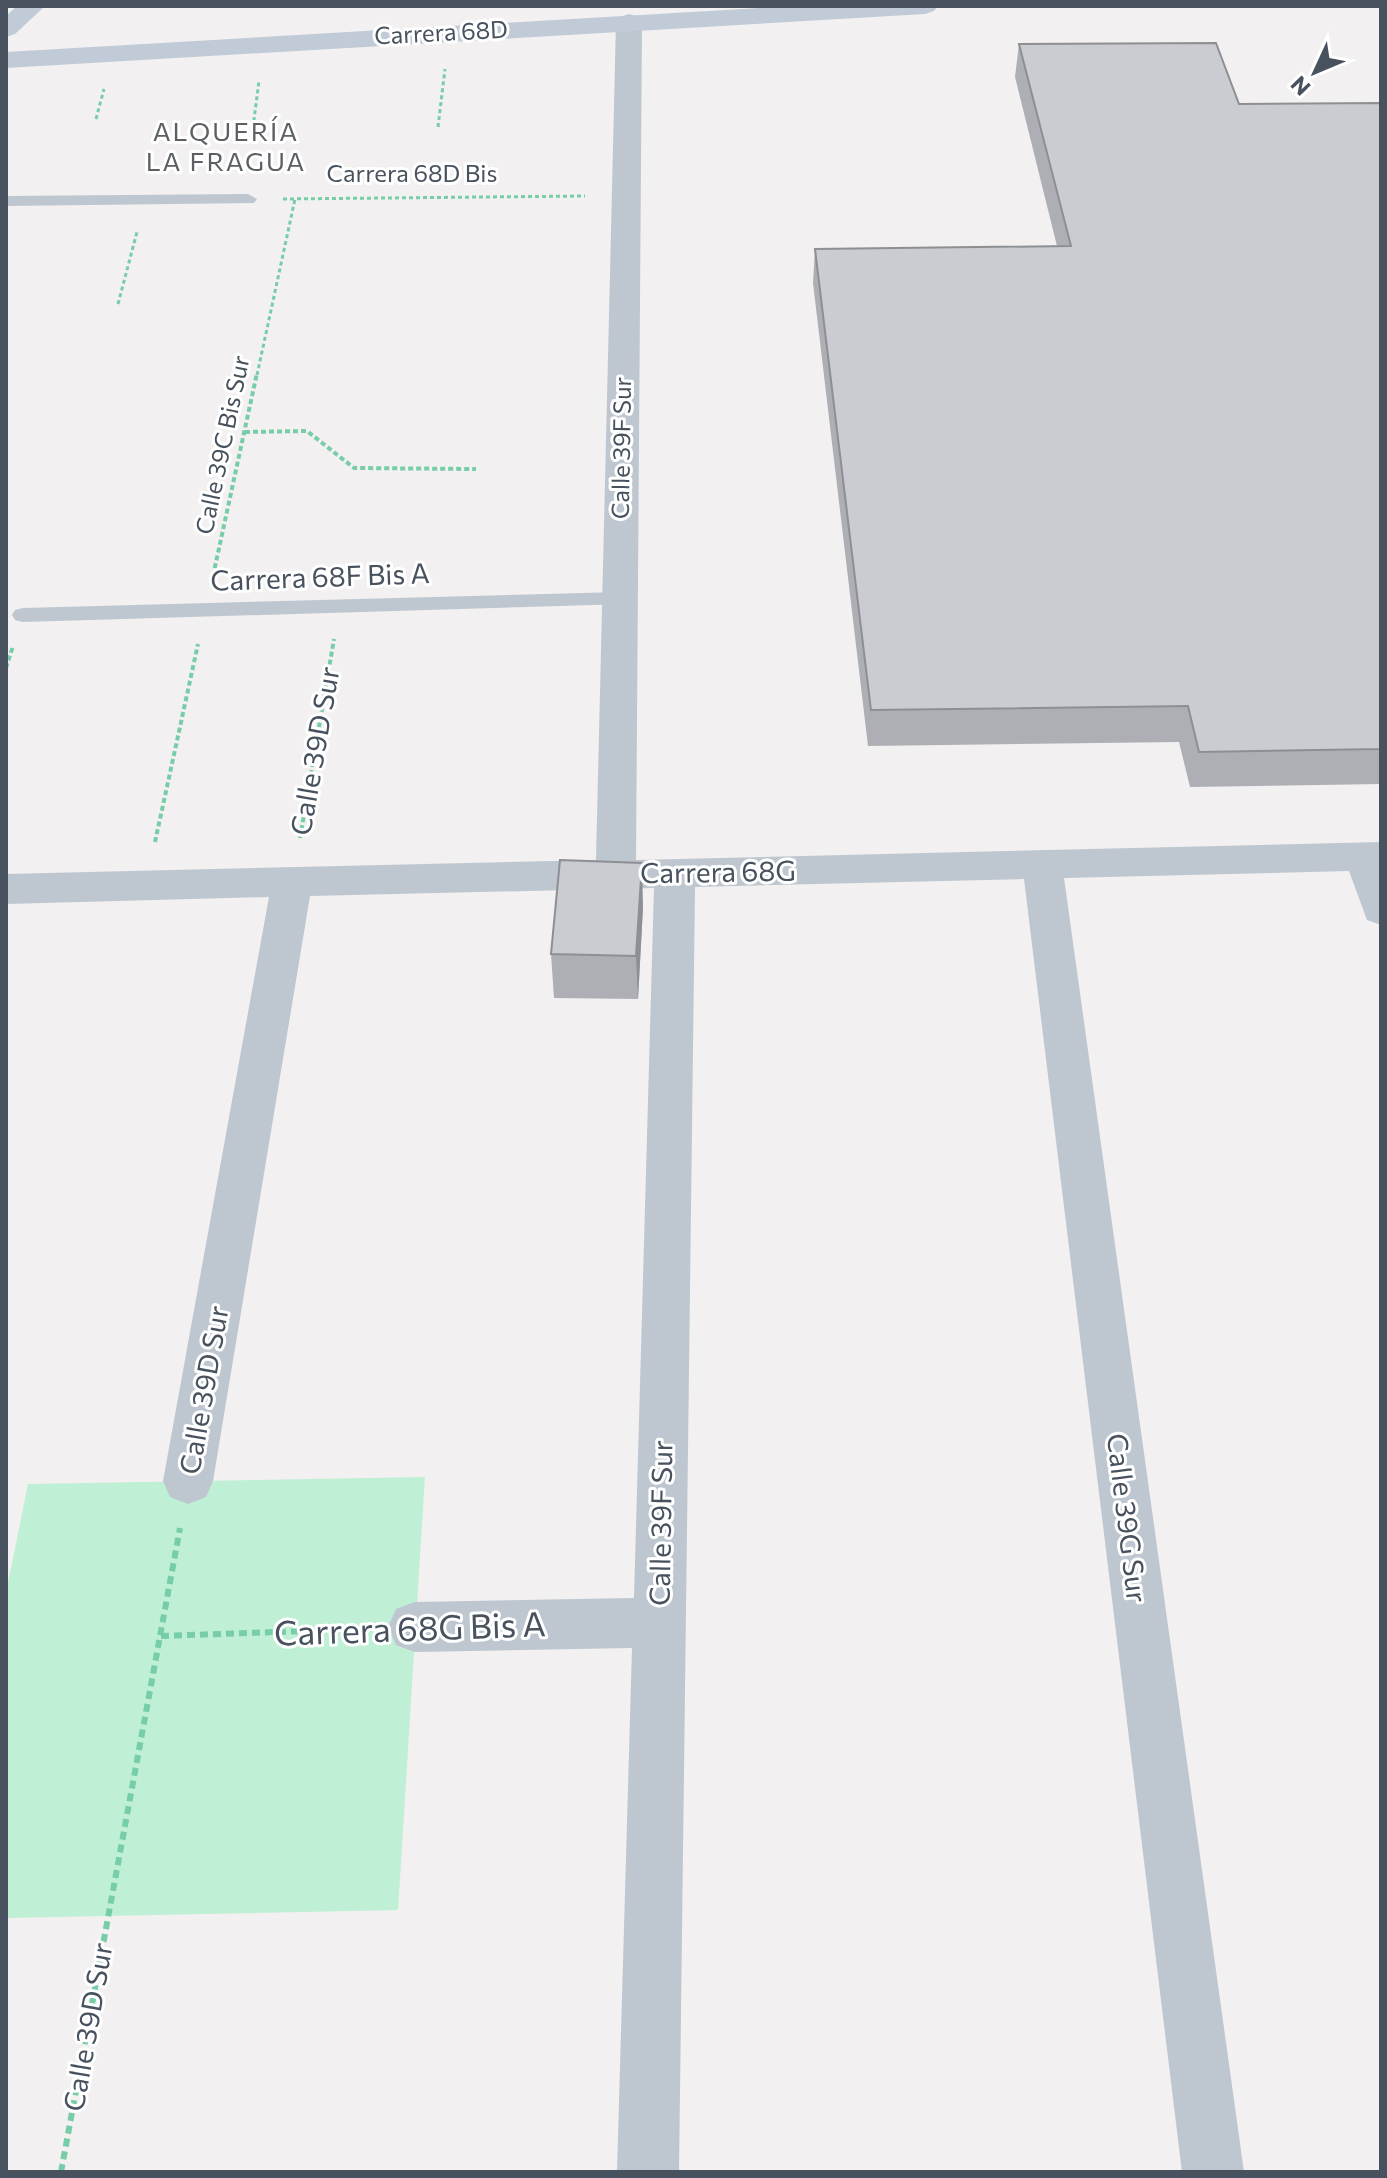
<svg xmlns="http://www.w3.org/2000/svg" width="1387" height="2178" font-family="Commissioner,sans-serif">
<rect width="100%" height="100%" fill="#f2f0f0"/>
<path fill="#bfefd4" d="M425,1477L398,1910L6,1918V1593L28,1484Z"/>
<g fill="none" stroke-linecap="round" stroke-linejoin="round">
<g stroke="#77cda8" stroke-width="3" stroke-dasharray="4 3" stroke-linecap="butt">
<path d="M96,119L104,89"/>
<path d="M438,127L445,69"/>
<path d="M252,135L259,81"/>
<path d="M283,199L585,196"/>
<path d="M118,304L137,232"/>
<path d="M257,375L295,199"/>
</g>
<g stroke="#77cda8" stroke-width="4" stroke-dasharray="5 3" stroke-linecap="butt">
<path d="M245,432L307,431L354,468L476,469"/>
<path d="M213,576L257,373"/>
<path d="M6,668L13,646"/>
<path d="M300,838L334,639"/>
<path d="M155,842L198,644"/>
</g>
<g stroke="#77cda8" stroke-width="6" stroke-dasharray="8 5" stroke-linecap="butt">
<path d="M161,1636L363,1629"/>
<path d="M61,2172L180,1528"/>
</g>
<g fill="#bec6cf" fill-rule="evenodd">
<path d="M248,194L257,199L254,203L6,206V196Z"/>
<path d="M620,592L628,594L631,599L628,604L23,622L15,620L12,615L15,610L23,608Z"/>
</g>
<path fill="#bec6cf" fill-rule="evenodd" d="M629,14L638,17L642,22L636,860L1381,842V925L1367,920L1349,871L1064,878L1244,2172H1182L1024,879L695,887L679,2172H617L632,1648L415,1652L396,1645L388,1627L396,1609L415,1602L634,1598L654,888L310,896L213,1481L206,1497L188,1504L170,1497L163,1481L269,897L6,904V874L596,860L616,22L620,17Z"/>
<g fill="#c1cad7" fill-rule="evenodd">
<path d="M17,6H45L15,34L6,37V16Z"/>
<path d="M795,6H938L934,11L925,14L6,68V52Z"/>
</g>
</g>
<g fill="#aeafb5">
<path d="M1019,44L1239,104L1381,103V784L1190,787L1179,742L868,746L813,283L815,249L1057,246L1015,77Z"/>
<path d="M643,907L638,999L554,998L551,954Z"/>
</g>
<path fill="#8d8f93" d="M642,863L643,907L638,999L636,956Z"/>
<g fill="#caccd2" stroke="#8d8f93" stroke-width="2">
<path d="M1216,43L1239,104L1381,103V749L1199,752L1188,706L871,710L815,249L1071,246L1019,44Z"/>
<path d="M560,860L642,863L636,956L551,954Z"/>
</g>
<g text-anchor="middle" stroke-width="6" stroke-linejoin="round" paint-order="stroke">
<g font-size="24" fill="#48525e" stroke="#fff">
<text transform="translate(441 33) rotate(-3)" y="8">Carrera 68D</text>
<text x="412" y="182">Carrera 68D Bis</text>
<text transform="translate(223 445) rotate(-78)" y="8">Calle 39C Bis Sur</text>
<text transform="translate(622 448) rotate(-89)" y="8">Calle 39F Sur</text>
</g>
<g font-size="26" letter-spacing="2" fill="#5c6065" stroke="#fff">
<text x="226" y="141">ALQUERÍA<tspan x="226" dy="30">LA FRAGUA</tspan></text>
</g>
<g font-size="28" fill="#48525e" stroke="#fff">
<text transform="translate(320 577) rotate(-2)" y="10">Carrera 68F Bis A</text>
<text transform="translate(315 751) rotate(-80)" y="10">Calle 39D Sur</text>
<text transform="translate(718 872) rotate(-1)" y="10">Carrera 68G</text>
<text transform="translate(204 1390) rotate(-80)" y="10">Calle 39D Sur</text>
<text transform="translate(1127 1518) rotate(83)" y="10">Calle 39G Sur</text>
<text transform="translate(661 1523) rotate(-89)" y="10">Calle 39F Sur</text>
<text transform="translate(88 2027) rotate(-80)" y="10">Calle 39D Sur</text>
</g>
<g font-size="34" fill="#48525e" stroke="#fff">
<text transform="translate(410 1629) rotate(-2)" y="12">Carrera 68G Bis A</text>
</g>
</g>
<rect width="1387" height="2178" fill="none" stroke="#48525e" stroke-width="16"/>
<g transform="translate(1315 72) rotate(226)" stroke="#ffffff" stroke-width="6" paint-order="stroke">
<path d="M0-6L14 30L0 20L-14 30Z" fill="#48525e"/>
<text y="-12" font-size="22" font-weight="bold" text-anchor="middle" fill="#48525e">N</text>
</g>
</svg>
